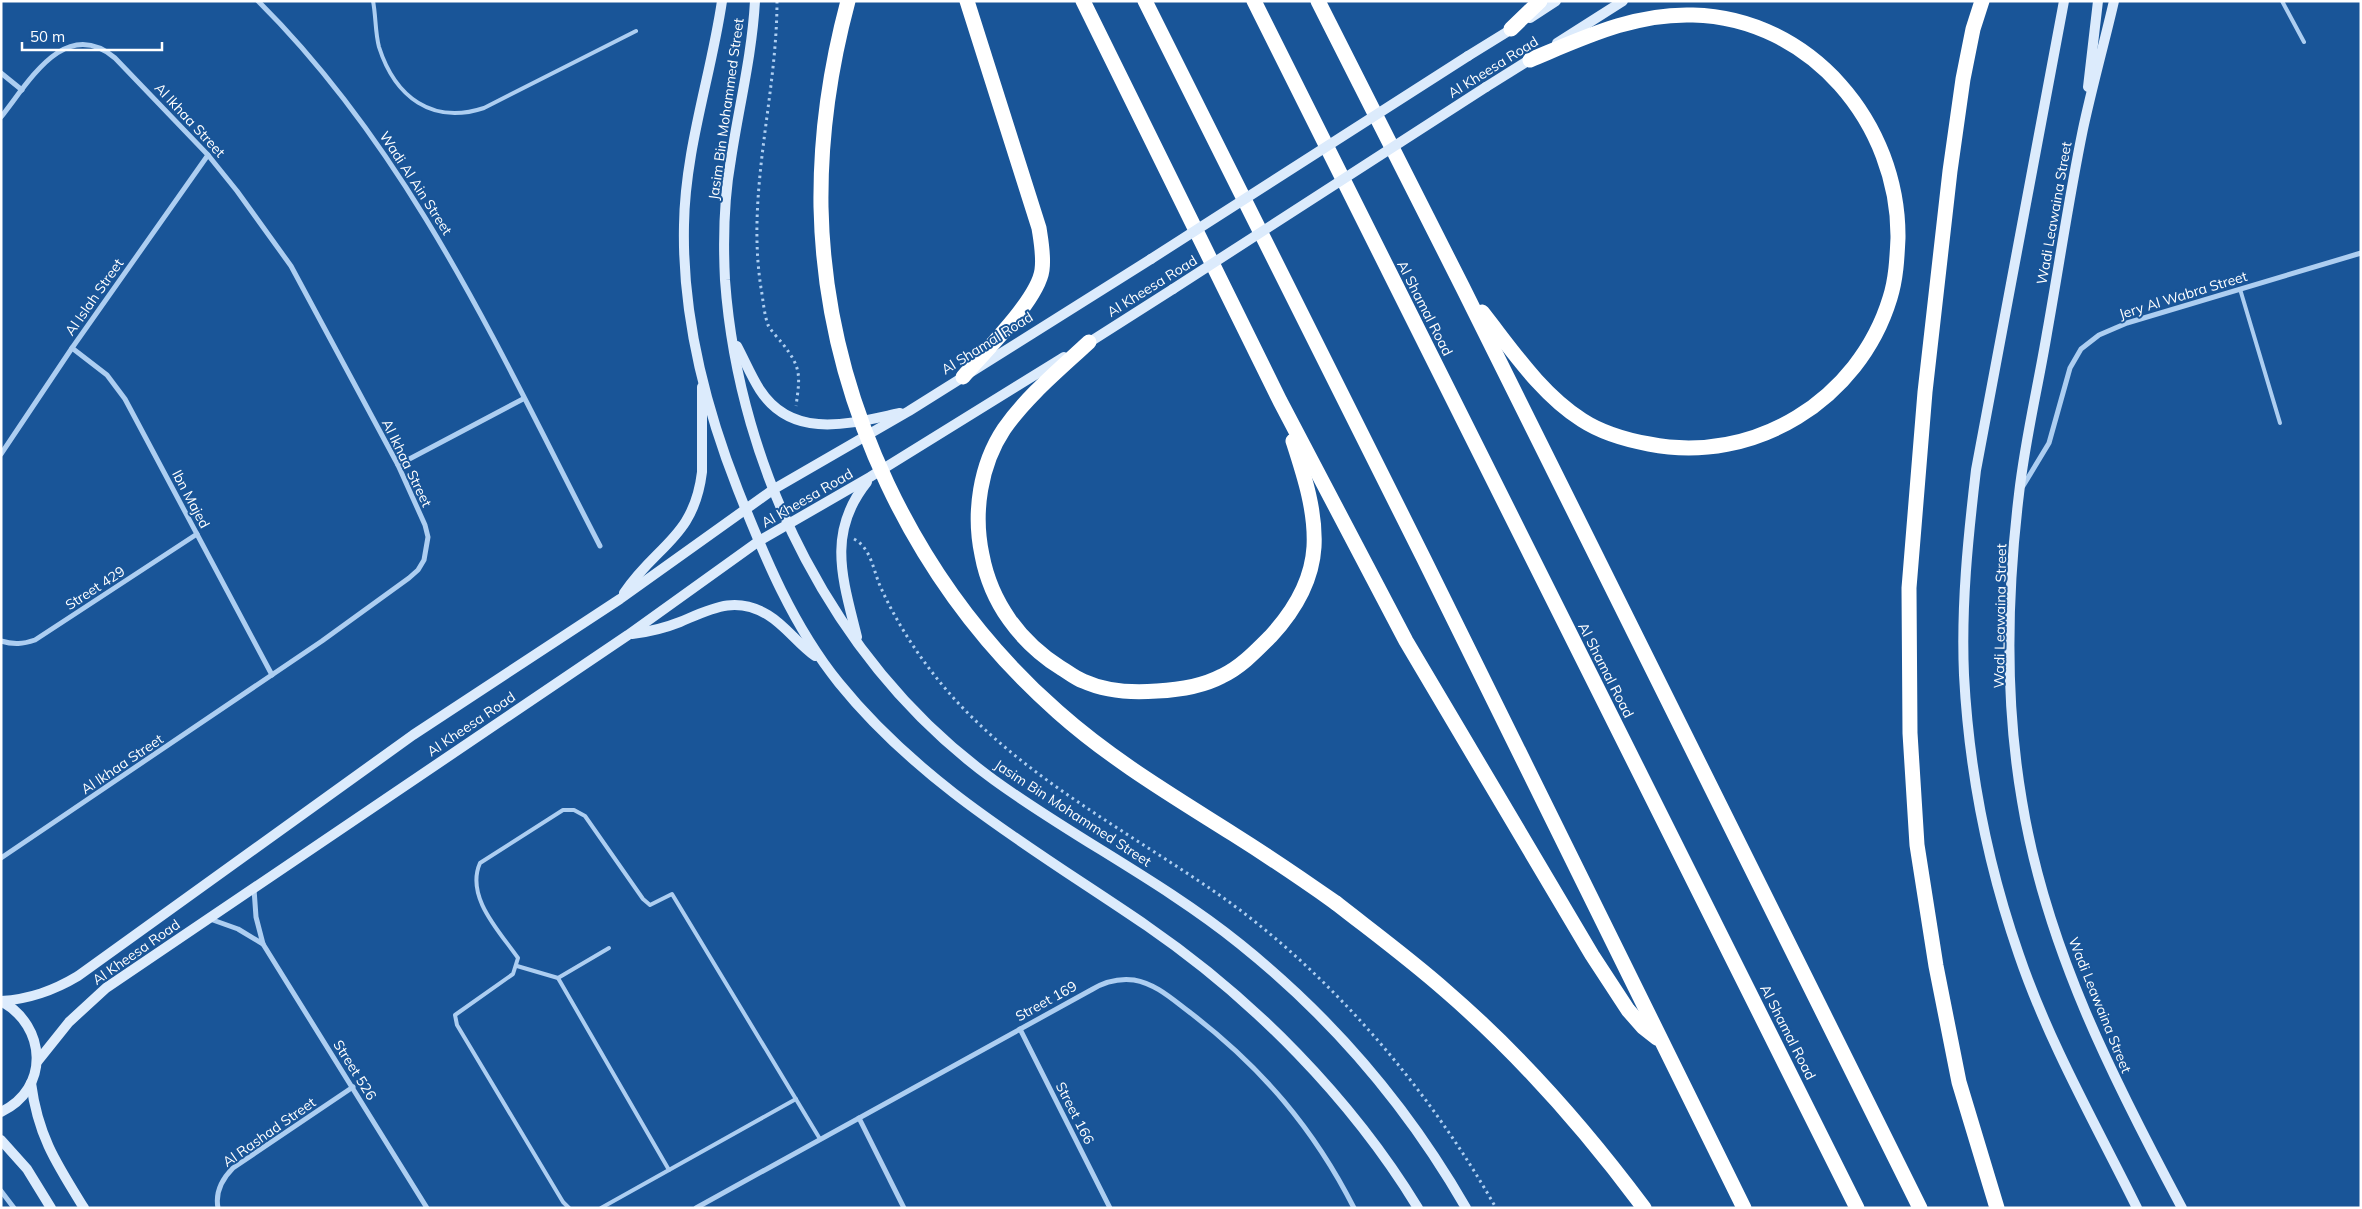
<svg xmlns="http://www.w3.org/2000/svg" width="2362" height="1209" font-family="Mulish,sans-serif">
<rect width="100%" height="100%" fill="#195598"/>
<g fill="none" stroke-linecap="round" stroke-linejoin="round">
<g stroke="#adcef1" stroke-width="3" stroke-dasharray="2.5 4" stroke-linecap="butt">
<path d="M777,1C777,97 746,192 761,288C763,299 764,314 768,325C771,331 778,338 782,343C802,368 800,376 796,406"/>
<path d="M854,539C872,549 873,571 881,588C900,630 928,671 960,705C1033,782 1128,832 1215,892C1328,970 1429,1089 1496,1208"/>
</g>
<g stroke="#adcef1" stroke-width="4">
<path d="M373,1C376,16 375,32 379,47C395,97 432,125 484,108L636,31"/>
<path d="M2282,1L2304,42"/>
<path d="M2240,289L2280,423"/>
<path d="M517,966L558,978L669,1170"/>
<path d="M558,978L609,948"/>
<path d="M569,1208L563,1202L457,1025L455,1015L513,974L518,958C500,932 465,897 480,863L563,810H574L585,816L643,899L650,905L672,894L820,1139"/>
<path d="M601,1208L796,1099"/>
</g>
<g stroke="#adcef1" stroke-width="5">
<path d="M258,1C413,155 501,355 600,546"/>
<path d="M1,73L22,90"/>
<path d="M1,117C29,82 65,16 115,58L208,155L237,191L291,266L398,465L425,525L428,537L424,560L418,570L409,578L322,641L1,858"/>
<path d="M72,348L107,375L125,399L272,675"/>
<path d="M1,454L72,348L208,155"/>
<path d="M398,465L523,399"/>
<path d="M2023,486L2049,443L2070,368L2081,349L2099,335L2127,323L2361,253"/>
<path d="M1,641C14,645 23,644 35,640L197,534"/>
<path d="M254,889L256,917L263,944L427,1208"/>
<path d="M210,919L238,929L263,944"/>
<path d="M1020,1029L1110,1208"/>
<path d="M859,1118L904,1208"/>
<path d="M1,1191L14,1208"/>
<path d="M218,1208C215,1192 222,1179 233,1168L353,1087"/>
<path d="M696,1208L1091,990C1104,982 1118,978 1134,980C1157,984 1174,1001 1192,1014C1262,1068 1314,1129 1354,1208"/>
</g>
<g stroke="#dcebfc" stroke-width="10">
<path d="M722,1C711,76 685,149 684,225C682,315 705,406 738,490C765,558 793,626 839,683C923,787 1039,852 1147,926C1253,999 1351,1098 1418,1208"/>
<path d="M755,1C752,55 739,106 731,159C724,198 723,240 725,280C739,473 836,665 994,780C1074,838 1163,882 1240,944C1331,1017 1408,1107 1466,1208"/>
<path d="M2064,1L1976,470C1968,538 1961,606 1964,675C1969,770 1988,866 2019,955C2049,1043 2096,1125 2137,1208"/>
<path d="M2114,1C2104,44 2092,87 2083,129C2069,197 2059,266 2047,333C2038,387 2025,440 2019,494C2007,593 2005,702 2022,801C2046,947 2113,1079 2182,1208"/>
<path d="M1530,18L1556,1"/>
<path d="M1557,43L1623,1"/>
<path d="M1468,56L1515,27"/>
<path d="M1486,87L1534,57"/>
<path d="M2088,87L2098,1"/>
<path d="M1085,345L1173,289"/>
<path d="M737,346C745,361 751,376 760,390C793,441 852,423 900,413"/>
<path d="M624,593C656,545 694,538 702,472V387"/>
<path d="M632,634C648,632 665,628 680,622C711,609 735,595 768,615C786,626 798,644 815,656"/>
<path d="M857,637C843,580 826,533 867,482"/>
<path d="M1,1001C30,999 53,991 78,976L413,735L620,599L774,489L909,411L1151,259"/>
<path d="M1,1001C47,1026 50,1089 1,1112"/>
<path d="M37,1062L69,1022L106,988L628,635L759,541L870,477L1064,357"/>
<path d="M31,1083C38,1136 56,1163 84,1208"/>
<path d="M1,1140L27,1169L51,1208"/>
</g>
<g stroke="#fff" stroke-width="15">
<path d="M1083,1L1280,401L1406,641L1592,955L1628,1010L1643,1027L1657,1038"/>
<path d="M1145,1L1424,559L1744,1208"/>
<path d="M1254,1L1857,1208"/>
<path d="M1318,1L1463,288L1920,1208"/>
<path d="M1982,1L1973,29L1963,79L1950,171L1925,392L1909,588L1910,733L1917,845L1936,966L1959,1082L1997,1208"/>
<path d="M1511,29L1540,1"/>
<path d="M1482,312C1512,350 1541,394 1582,420C1602,433 1627,440 1649,444C1754,465 1859,400 1890,298C1896,279 1897,259 1898,238C1899,124 1811,18 1693,15C1634,13 1583,38 1530,60"/>
<path d="M1089,342C1060,369 1027,396 1004,429C980,465 973,513 982,555C991,603 1020,642 1061,668C1068,672 1075,678 1083,681C1105,691 1133,693 1157,691C1178,690 1203,686 1222,676C1241,667 1256,651 1271,636C1293,612 1312,581 1314,547C1316,511 1304,475 1293,441"/>
<path d="M963,377C984,352 1038,300 1042,270C1044,256 1041,241 1039,228L967,1"/>
<path d="M1336,903C1373,932 1411,960 1446,991C1519,1054 1586,1130 1644,1208"/>
</g>
<g stroke="#dcebfc" stroke-width="10">
<path d="M1151,259L1468,56"/>
<path d="M1173,289L1486,87"/>
</g>
<path stroke="#fff" stroke-width="15" d="M848,1C830,68 820,137 821,207C825,398 915,586 1058,712C1112,760 1173,796 1233,834C1268,856 1302,879 1336,903"/>
</g>
<g text-anchor="middle" stroke-width="4" stroke-linejoin="round" paint-order="stroke">
<g font-size="14" fill="#fff" stroke="#195598">
<text transform="translate(1493 67) rotate(-32)" y="5">Al Kheesa Road</text>
<text transform="translate(726 109) rotate(-82)" y="5">Jasim Bin Mohammed Street</text>
<text transform="translate(190 120) rotate(47)" y="5">Al Ikhaa Street</text>
<text transform="translate(416 183) rotate(57)" y="5">Wadi Al Ain Street</text>
<text transform="translate(2054 213) rotate(-80)" y="5">Wadi Leawaina Street</text>
<text transform="translate(1152 286) rotate(-32)" y="5">Al Kheesa Road</text>
<text transform="translate(2183 295) rotate(-17)" y="5">Jery Al Wabra Street</text>
<text transform="translate(94 297) rotate(-55)" y="5">Al Islah Street</text>
<text transform="translate(1425 308) rotate(63)" y="5">Al Shamal Road</text>
<text transform="translate(987 343) rotate(-32)" y="5">Al Shamal Road</text>
<text transform="translate(407 463) rotate(64)" y="5">Al Ikhaa Street</text>
<text transform="translate(807 498) rotate(-30)" y="5">Al Kheesa Road</text>
<text transform="translate(191 499) rotate(62)" y="5">Ibn Majed</text>
<text transform="translate(95 588) rotate(-33)" y="5">Street 429</text>
<text transform="translate(2000 616) rotate(-89)" y="5">Wadi Leawaina Street</text>
<text transform="translate(1606 670) rotate(63)" y="5">Al Shamal Road</text>
<text transform="translate(471 724) rotate(-34)" y="5">Al Kheesa Road</text>
<text transform="translate(122 764) rotate(-34)" y="5">Al Ikhaa Street</text>
<text transform="translate(1073 813) rotate(33)" y="5">Jasim Bin Mohammed Street</text>
<text transform="translate(136 952) rotate(-35)" y="5">Al Kheesa Road</text>
<text transform="translate(1046 1001) rotate(-29)" y="5">Street 169</text>
<text transform="translate(2100 1005) rotate(68)" y="5">Wadi Leawaina Street</text>
<text transform="translate(1788 1032) rotate(63)" y="5">Al Shamal Road</text>
<text transform="translate(355 1070) rotate(58)" y="5">Street 526</text>
<text transform="translate(1075 1113) rotate(63)" y="5">Street 166</text>
<text transform="translate(269 1132) rotate(-35)" y="5">Al Rashad Street</text>
</g>
</g>
<rect width="2362" height="1209" fill="none" stroke="#ffffff" stroke-width="5"/>
<path d="M22 42v8h140v-8" fill="none" stroke="#ffffff" stroke-width="2.5"/>
<text x="30" y="42" font-size="15" fill="#ffffff" stroke="#195598" stroke-width="4" paint-order="stroke">50 m</text>
</svg>
